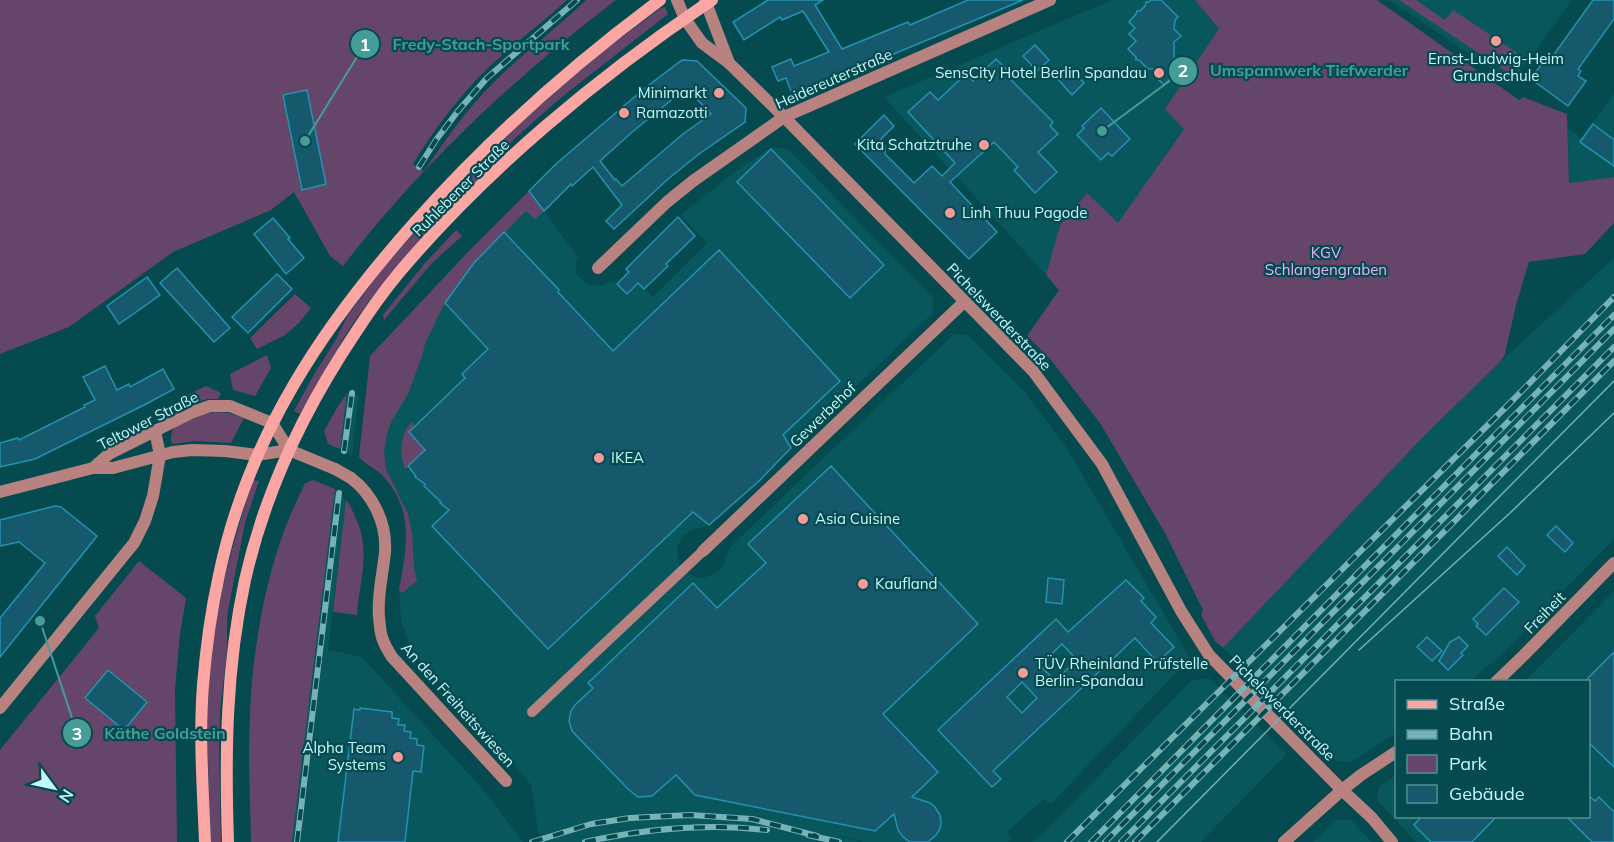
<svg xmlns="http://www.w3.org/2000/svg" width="1614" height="842" font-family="Mulish,sans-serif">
<rect width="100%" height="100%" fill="#044a4e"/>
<g fill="#08575c">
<path d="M1112,0H1195L1219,29L1184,128L1118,224L1087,193L1060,225L1046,275L884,97Z"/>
<path d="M1389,0H1572L1512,83Z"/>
<path d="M1614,94V177L1569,183L1568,128L1581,138Z"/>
<path d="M772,147L788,149L934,299L933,313L791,448L746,493L705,527L691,530L683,536L678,546L677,552L679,562L684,571L693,576L704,578L717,572L724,564L728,551L734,543L954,334L968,335L1024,391L1066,447L1190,658L1051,804L1044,799L1007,832L1012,839L1008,842H865L833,834L860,842H545L538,831L531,785L483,728L427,669L411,648L401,621L399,590L407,540L404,515L396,493L381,474L359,457L370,356L471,249L529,191L578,257L576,263V273L587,285L602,286L614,281L627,294L639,283L653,297L707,243L681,215L737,170Z"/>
<path d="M1614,258V539L1516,640L1493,662L1470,681L1396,682V733L1352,762L1336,761L1223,648L1424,436L1500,362Z"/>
<path d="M347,393L359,394L352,456L340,449Z"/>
<path d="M335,489L346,500L328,650L362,657L487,794L523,842H292Z"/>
<path d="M1614,591V842H1416L1377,800L1379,787L1396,775V816H1588V682L1525,681Z"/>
<path d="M1209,678L1287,754L1201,842H1032L1044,832L1192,680Z"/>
<path d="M1338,819L1351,820L1372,842H1313Z"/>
</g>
<g fill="#65466a">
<path d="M0,0H567C542,23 515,43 490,66C460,95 435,128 413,164L424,171C445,140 466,110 493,83C522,54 556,29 586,0H616C515,77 421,165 343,266L330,256L294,192L271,210L173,252L69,327L0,354Z"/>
<path d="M1195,0H1377L1519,100L1523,97L1567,114L1569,183L1614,177V223L1585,254L1529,262L1516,305L1505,354L1500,362L1424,436L1223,648L1215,641L1201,615L1203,610L1165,533L1100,423L1051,360L1027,336L1059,290L1046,275L1060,225L1087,193L1118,223L1184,129L1165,109L1219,29Z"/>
<path d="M1399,0H1416L1445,20L1453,10L1522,56L1510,74Z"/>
<path d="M665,7L668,14L663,18L563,96L513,140L483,175L423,237L374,295L356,319L340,344L300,414L294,411L313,376L335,341L348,315L383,268L441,203L506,137L557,90L605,50L661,8Z"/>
<path d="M529,191L544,211L535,219L526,211L474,263L442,308L425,344L422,356L408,394L391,422L387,434L384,452L386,469L408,514L412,532L414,568L417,581L402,593L399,590C407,549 415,507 381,474C374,468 365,464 359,457L370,356L471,249Z"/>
<path d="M456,230L462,236L432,263L384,320L383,315L425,263Z"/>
<path d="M295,294L311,308L299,323L285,335L257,349L250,338Z"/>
<path d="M267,355L271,368L255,396L233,390L230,374Z"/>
<path d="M206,386L221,393L218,399H207L188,405L183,397Z"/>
<path d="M347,393L340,449L328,444L324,431L337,408Z"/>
<path d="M215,412L228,413L244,418L231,443L194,441L173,444L171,442C171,438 171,432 174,428C180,421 206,413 215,412Z"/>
<path d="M411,422L415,426L409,432L425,450L405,469C399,453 400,436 411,422Z"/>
<path d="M253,480L259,481L245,523L227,616V652L220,711L219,745L221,842H211C209,778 204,713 212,649C219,591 235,536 253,480Z"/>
<path d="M313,480L335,489L292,842H251C250,799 248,756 250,714C252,653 266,572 290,516C295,505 300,494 305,483Z"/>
<path d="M346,500C351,506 354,514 357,521C371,554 359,582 357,615L333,612Z"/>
<path d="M139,561L186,598L180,634L175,689L177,842H0V750L99,628L95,616Z"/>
</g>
<g fill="#16596d" stroke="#2492b0" stroke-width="1.5" fill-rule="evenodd">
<path d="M768,0H823L815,5L842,49L908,22L910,25L968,0H1023L793,96L786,78L778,81L772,67L791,59L794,66L829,52L803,11L782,20L780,17L744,40L733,22Z"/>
<path d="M1151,0H1161L1178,17L1175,20L1174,29L1181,36L1174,42V58H1182V61L1186,64L1164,85L1153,74L1154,69H1148L1139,60H1136V57L1128,49L1136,41L1129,34L1135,28L1129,22L1136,14L1137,11H1140L1145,6L1146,2H1149Z"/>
<path d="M1593,0H1614V19L1578,69L1581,71L1578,76L1586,81L1568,106L1531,79L1549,53L1553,56Z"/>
<path d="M1035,45L1049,60L1037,71L1023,56Z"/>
<path d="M996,59L1013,76L1010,79L1053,122L1050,126L1058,134L1038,152L1057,172L1035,193L1014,170L1018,167L994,142L950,182L997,232L969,259L855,144L884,115L894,126L881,139L885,146V154L914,183L932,166L942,176L955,163L908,112L930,92L938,100L966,74L973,81Z"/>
<path d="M682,60L697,61L746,108L745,122L699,154L668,179L614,229L606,221L622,205L593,167L572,186L571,184L544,211L529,191L556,164L584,140L645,88ZM686,88L711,114L683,134L622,186L616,179L615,180L600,161L631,133Z"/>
<path d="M1067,65L1084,83L1072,95L1055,76Z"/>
<path d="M307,90L326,184L302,190L283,95Z"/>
<path d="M1101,108L1130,139L1112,156L1108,153L1101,160L1077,135L1084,128L1082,126Z"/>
<path d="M1593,124L1614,140V166L1580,142Z"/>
<path d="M771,149L884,265L850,298L737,182Z"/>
<path d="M678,217L695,236L666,264L668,266L644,289L638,283L627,294L617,284L629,272L626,269Z"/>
<path d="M273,218L290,238L288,239L304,258L286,274L254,234Z"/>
<path d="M504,232L559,290L558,292L613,351L719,250L840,381L783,435L791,448L759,481L709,525L693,512L548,649L432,526L449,510L440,503L441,502L424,486L425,484L415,477L416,476L408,466L425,450L409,432L465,378L462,374L488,349L445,303L474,263Z"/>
<path d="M177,268L230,328L214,342L160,283Z"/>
<path d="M277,274L292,289L248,333L232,317Z"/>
<path d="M147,277L160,295L119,324L107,306Z"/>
<path d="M105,366L117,390L129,384L130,387L163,369L174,389L146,404L35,459L0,467V443L18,438L19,440L85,407L84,405L95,400L83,377Z"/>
<path d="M831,466L978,624L883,714L938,772L912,797L930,803L935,807L940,815L941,822L940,829L936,835L928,842H910L903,837L898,830L894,814L875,831L695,795L676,775L652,796L638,797L628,789L572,731L569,721L571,711L575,705L593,688L588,683L693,583L717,608L766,563L748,544Z"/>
<path d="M55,506L61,507L97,536L0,657V618L45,563L19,542L0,546V520Z"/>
<path d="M1556,526L1573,543L1565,552L1547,535Z"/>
<path d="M1507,547L1525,566L1517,575L1498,556Z"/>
<path d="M1048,578L1064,580L1062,604L1046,602Z"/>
<path d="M1126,580L1144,598L1141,601L1156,617L1151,623L1174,647L1157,662L1135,638L993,771L1001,779L992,787L938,730L1056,619L1068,632ZM1062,644L1077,660L1055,681L1040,665ZM1022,682L1037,698L1022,713L1007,697Z"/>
<path d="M1504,588L1519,602L1486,635L1476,626L1478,624L1473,619Z"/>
<path d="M1427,637L1442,651L1432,661L1417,647Z"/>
<path d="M1459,637L1468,646L1461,653L1463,655L1448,670L1439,661L1450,642Z"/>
<path d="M1614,652V767L1588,742V678Z"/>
<path d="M108,670L147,702L124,730L85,698Z"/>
<path d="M360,708L392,712V718L399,719L398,725H405L404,731L411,732L410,738L417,739V745L424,746L421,772L413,771L405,842H338L354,709L360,710Z"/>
<path d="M1588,795L1595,801L1599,797L1614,812V842H1592L1566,816H1588Z"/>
<path d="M1422,816H1497L1472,842H1431L1414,825Z"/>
</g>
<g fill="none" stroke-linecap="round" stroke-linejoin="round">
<path stroke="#b88280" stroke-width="10" d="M532,712L703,551"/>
<g stroke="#b88280" stroke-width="12">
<path d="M598,268L667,202L693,181L784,117L1050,0"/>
<path d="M289,450L335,469"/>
<path d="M351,478C373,495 387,523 385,552C383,574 377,595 379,617C380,625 380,634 383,640C385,646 389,652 392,657L506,781"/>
<path d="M703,551L964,302"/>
<path d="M0,708L134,543L145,521L153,496L160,455L155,431"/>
<path d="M1342,790L1372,818L1392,842"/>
</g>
<g stroke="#b88280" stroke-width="12">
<path d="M677,0L685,19L702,43L729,63L784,117L1033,371L1102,464L1181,611L1209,655L1342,790"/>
<path d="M705,0L729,63"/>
<path d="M0,492L93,468H113L173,452L192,450L225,451L257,455L289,450L272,423L230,406H210L193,412L109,454L93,468"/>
<path d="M1496,682L1524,655L1614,563"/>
<path d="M1284,842L1342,790L1361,775L1396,752"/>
</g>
<g stroke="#fba6a3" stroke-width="12">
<path d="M205,842C203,790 199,737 203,685C206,648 211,611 219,575C248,436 324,324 416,221C490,138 571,66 660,0"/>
<path d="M228,842C225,753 226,668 245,580C265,491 305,408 356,332C369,312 383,292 398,274C485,170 600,75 712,0"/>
</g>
<g stroke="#77b2b5" stroke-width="1.5">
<path d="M1359,650L1510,513L1614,413"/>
<path d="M1157,842L1614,381"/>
</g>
<defs>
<g id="rail">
<path d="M419,167L436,140L458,111L487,78L577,0"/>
<path d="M344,451L352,393"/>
<path d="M808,835L839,842"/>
<path d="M297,842L339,493"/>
<path d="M532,842L591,824L630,818L690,815L752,819L817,836"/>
<path d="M585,842C644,829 706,823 767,830"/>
<path d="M1067,842L1508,405L1614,297"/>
<path d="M1091,842L1614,315"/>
<path d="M1105,842L1614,329"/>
<path d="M1121,842L1614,347"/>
<path d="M1135,842L1614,361"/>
</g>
</defs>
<use href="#rail" stroke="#77b2b5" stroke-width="6"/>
<use href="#rail" stroke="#044a4e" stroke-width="4" stroke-dasharray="11" stroke-linecap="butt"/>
<path stroke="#b88280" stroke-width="12" d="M335,469L351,478"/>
</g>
<g fill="#f59b99" stroke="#044a4e" stroke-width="2">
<circle cx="1496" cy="41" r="6"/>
<circle cx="1159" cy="73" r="6"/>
<circle cx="719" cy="93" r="6"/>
<circle cx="624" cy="113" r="6"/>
<circle cx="984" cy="145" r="6"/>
<circle cx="950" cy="213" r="6"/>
<circle cx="599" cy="458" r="6"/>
<circle cx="803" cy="519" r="6"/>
<circle cx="863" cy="584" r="6"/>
<circle cx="1023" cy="673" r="6"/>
<circle cx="398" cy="757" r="6"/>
</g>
<g text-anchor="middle" stroke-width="4.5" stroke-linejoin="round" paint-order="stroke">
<g font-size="15" fill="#c5f8fb" stroke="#044a4e" text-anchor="start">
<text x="1496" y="64" text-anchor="middle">Ernst-Ludwig-Heim<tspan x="1496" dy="17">Grundschule</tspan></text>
<text x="1147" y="78" text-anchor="end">SensCity Hotel Berlin Spandau</text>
<text x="707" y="98" text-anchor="end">Minimarkt</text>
<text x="636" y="118">Ramazotti</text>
<text x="972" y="150" text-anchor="end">Kita Schatztruhe</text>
<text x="962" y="218">Linh Thuu Pagode</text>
<text x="611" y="463">IKEA</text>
<text x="815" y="524">Asia Cuisine</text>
<text x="875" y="589">Kaufland</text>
<text x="1035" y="669">TÜV Rheinland Prüfstelle<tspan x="1035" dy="17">Berlin-Spandau</tspan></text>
<text x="386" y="753" text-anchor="end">Alpha Team<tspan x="386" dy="17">Systems</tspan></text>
</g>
<g font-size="15" fill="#c5f8fb" stroke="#044a4e">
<text transform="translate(834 79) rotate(-24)" y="5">Heidereuterstraße</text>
<text transform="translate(461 188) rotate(-45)" y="5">Ruhlebener Straße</text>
<text transform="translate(999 317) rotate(46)" y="5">Pichelswerderstraße</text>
<text transform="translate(823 415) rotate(-44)" y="5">Gewerbehof</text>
<text transform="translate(148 421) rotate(-27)" y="5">Teltower Straße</text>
<text transform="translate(1545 613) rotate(-46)" y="5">Freiheit</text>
<text transform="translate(458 705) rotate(48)" y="5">An den Freiheitswiesen</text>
<text transform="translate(1282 708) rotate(45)" y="5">Pichelswerderstraße</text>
</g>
<g font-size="15" fill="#edaff7" stroke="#044a4e">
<text x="1326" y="258">KGV<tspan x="1326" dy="17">Schlangengraben</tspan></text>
</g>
</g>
<path fill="none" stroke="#469d98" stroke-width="2" d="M305 141L365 44M1102 131L1183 71M40 621L77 733"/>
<g fill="#469d98" stroke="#044a4e" stroke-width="2">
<circle cx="305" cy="141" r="6"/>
<circle cx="1102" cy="131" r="6"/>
<circle cx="40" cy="621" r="6"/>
<circle cx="365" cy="44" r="15"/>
<circle cx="1183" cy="71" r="15"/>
<circle cx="77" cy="733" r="15"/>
</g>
<g font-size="18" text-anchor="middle" font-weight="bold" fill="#fff">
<text x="365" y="51">1</text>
<text x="1183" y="77">2</text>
<text x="77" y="740">3</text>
</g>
<g font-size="16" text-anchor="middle" font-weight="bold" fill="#469d98" stroke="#044a4e" stroke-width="4.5" stroke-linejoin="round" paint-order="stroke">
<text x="481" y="50">Fredy-Stach-Sportpark</text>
<text x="1309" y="76">Umspannwerk Tiefwerder</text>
<text x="165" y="739">Käthe Goldstein</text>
</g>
<rect x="1395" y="680" width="195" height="138" fill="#044a4e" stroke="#519093" stroke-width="1.5"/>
<rect x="1407" y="700" width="30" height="9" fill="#fba6a3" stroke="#519093" stroke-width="1.5"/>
<text x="1449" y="710" font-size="18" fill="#c5f8fb">Straße</text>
<rect x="1407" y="730" width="30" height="9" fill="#77b2b5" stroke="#519093" stroke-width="1.5"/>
<text x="1449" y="740" font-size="18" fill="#c5f8fb">Bahn</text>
<rect x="1407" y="755" width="30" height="18" fill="#65466a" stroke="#519093" stroke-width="1.5"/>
<text x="1449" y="770" font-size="18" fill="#c5f8fb">Park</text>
<rect x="1407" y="785" width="30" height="18" fill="#16596d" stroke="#519093" stroke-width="1.5"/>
<text x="1449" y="800" font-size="18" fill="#c5f8fb">Gebäude</text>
<g transform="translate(54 788) rotate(123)" stroke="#044a4e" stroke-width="4.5" paint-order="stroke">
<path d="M0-4.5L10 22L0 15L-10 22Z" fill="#c5f8fb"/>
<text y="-9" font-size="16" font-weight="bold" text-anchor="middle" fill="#c5f8fb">N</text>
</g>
</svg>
